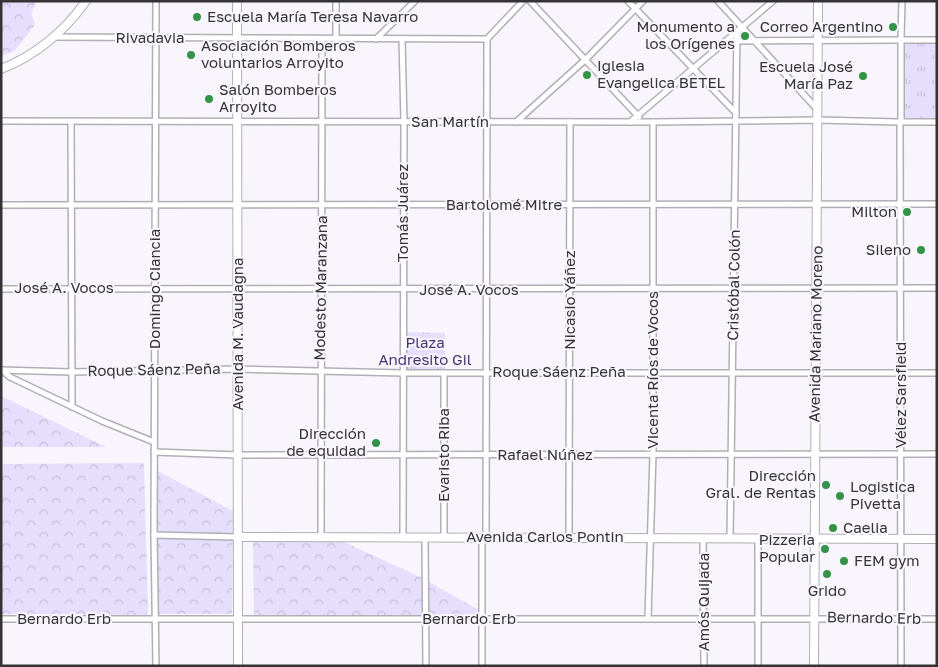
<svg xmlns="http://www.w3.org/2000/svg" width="938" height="667" font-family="'Golos Text',sans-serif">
<defs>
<pattern id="forest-crowns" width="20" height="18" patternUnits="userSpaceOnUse" patternTransform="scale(1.25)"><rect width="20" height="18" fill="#e6defd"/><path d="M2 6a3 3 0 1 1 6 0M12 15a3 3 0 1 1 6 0" fill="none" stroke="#c6bfd9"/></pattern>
<pattern id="park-tufts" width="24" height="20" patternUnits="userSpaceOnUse" patternTransform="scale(1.25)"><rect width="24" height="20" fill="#e6defd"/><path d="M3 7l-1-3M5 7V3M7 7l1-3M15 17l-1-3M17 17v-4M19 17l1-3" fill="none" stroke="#c6bfd9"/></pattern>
</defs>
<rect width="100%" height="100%" fill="#f8f6fc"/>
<g fill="url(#forest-crowns)">
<path d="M3,1H37L31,12L35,25L14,51L1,56Z"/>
<path d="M1,396L106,447H1Z"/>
<path d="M144,463L148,615L1,614V464Z"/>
<path d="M154,469L233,511L232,614H158Z"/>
<path d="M342,541L422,578V616L254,615L253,542Z"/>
<path d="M429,582L479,610V616H429Z"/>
</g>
<g fill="url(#park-tufts)">
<path d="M906,42H937V121L903,118V44Z"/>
<path d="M406,332L445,333V371H406Z"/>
</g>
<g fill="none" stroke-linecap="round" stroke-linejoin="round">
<defs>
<g id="street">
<path d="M156,1L154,535L156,666"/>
<path d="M530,1L639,117"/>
<path d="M628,1L736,113"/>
<path d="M718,1L817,109"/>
<path d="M53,37L487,39"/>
<path d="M901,38L902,1"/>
<path d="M336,39V1"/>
<path d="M376,39L415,1"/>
<path d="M402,39L404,122L403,537"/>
<path d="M487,39L523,1"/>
<path d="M904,40H937"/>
<path d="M726,41L899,40"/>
<path d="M901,119V43"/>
<path d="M1,121L653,122L818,120L898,122"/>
<path d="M71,121L72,407"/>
<path d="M516,122L585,60L643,1"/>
<path d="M630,122L773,1"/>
<path d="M903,122H937"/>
<path d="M900,125L901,666"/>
<path d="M1,205L937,204"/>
<path d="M1,289L937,288"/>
<path d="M1,370L71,372L238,369L403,373H937"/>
<path d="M2,370L10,377L102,421L154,442"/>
<path d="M444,373V537"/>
<path d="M154,452L238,455L937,454"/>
<path d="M154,535L237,537"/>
<path d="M321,537L322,39"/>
<path d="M425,537L426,666"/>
<path d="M569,537L570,122"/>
<path d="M703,538L704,666"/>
<path d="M730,539L737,31"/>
<path d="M648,618L653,454V122"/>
<path d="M1,619H937"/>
<path d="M482,666V543L486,534L487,39"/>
<path d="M758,666V538"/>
</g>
<g id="secondary">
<path d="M237,1L238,666"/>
<path d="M1,69C35,56 65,31 86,1"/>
<path d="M237,537L937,539"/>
<path d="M814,666L818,1"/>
</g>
</defs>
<use href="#street" stroke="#b1afb5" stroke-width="8"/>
<use href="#secondary" stroke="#b1afb5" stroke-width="10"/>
<use href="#street" stroke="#fff" stroke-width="5"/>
<use href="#secondary" stroke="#fff" stroke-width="8"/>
</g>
<g fill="#339449" stroke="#f8f6fc" stroke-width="2">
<circle cx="197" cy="17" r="5"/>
<circle cx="893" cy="27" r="5"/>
<circle cx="745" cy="36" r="5"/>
<circle cx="191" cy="55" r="5"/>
<circle cx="587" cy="75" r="5"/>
<circle cx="863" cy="76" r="5"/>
<circle cx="209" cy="99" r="5"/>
<circle cx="907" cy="212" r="5"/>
<circle cx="921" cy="250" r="5"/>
<circle cx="376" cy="443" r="5"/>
<circle cx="826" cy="485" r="5"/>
<circle cx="840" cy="496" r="5"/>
<circle cx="833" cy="528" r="5"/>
<circle cx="825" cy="549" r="5"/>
<circle cx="844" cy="561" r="5"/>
<circle cx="827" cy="574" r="5"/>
</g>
<g text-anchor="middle" stroke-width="4" stroke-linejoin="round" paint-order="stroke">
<g font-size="15" fill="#343335" stroke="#f8f6fc" text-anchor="end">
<text x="207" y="22" text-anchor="start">Escuela María Teresa Navarro</text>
<text x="735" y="32">Monumento a<tspan x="735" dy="17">los Orígenes</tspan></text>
<text x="883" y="32">Correo Argentino</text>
<text x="201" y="51" text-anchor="start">Asociación Bomberos<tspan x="201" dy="17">voluntarios Arroyito</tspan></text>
<text x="597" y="71" text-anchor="start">Iglesia<tspan x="597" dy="17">Evangelica BETEL</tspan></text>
<text x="853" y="72">Escuela José<tspan x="853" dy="17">María Paz</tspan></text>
<text x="219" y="95" text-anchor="start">Salón Bomberos<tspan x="219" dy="17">Arroyito</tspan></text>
<text x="897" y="217">Milton</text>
<text x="911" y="255">Sileno</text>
<text x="366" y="439">Dirección<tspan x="366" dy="17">de equidad</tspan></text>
<text x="816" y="481">Dirección<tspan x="816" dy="17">Gral. de Rentas</tspan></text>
<text x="850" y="492" text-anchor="start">Logistica<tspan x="850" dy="17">Pivetta</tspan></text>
<text x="843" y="533" text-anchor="start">Caelia</text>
<text x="815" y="545">Pizzeria<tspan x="815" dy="17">Popular</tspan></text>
<text x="854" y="566" text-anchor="start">FEM gym</text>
<text x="827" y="596" text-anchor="middle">Grido</text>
</g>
<g font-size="15" fill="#343335" stroke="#f8f6fc">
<text x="150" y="43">Rivadavia</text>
<text x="450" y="127">San Martín</text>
<text x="504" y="210">Bartolomé Mitre</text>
<text transform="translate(403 213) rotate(-90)" y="5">Tomás Juárez</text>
<text transform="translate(734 285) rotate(-89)" y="5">Cristóbal Colón</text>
<text x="64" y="293">José A. Vocos</text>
<text transform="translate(321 288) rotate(-89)" y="5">Modesto Maranzana</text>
<text transform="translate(155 289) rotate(-90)" y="5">Domingo Ciancia</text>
<text x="469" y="295">José A. Vocos</text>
<text transform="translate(570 300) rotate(-90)" y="5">Nicasio Yáñez</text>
<text transform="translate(238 334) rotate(-90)" y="5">Avenida M. Vaudagna</text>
<text transform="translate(816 334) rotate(-89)" y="5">Avenida Mariano Moreno</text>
<text transform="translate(154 370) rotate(-1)" y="5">Roque Sáenz Peña</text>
<text transform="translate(653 370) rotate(-90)" y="5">Vicenta Ríos de Vocos</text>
<text x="559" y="377">Roque Sáenz Peña</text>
<text transform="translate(901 395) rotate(-90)" y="5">Vélez Sarsfield</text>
<text transform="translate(444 455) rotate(-90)" y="5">Evaristo Riba</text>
<text x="545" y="460">Rafael Núñez</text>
<text x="545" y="542">Avenida Carlos Pontin</text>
<text transform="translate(704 602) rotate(-90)" y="5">Amós Quijada</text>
<text transform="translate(874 618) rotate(1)" y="5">Bernardo Erb</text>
<text x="64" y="624">Bernardo Erb</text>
<text x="469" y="624">Bernardo Erb</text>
</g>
<g font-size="15" fill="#4a3374" stroke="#f8f6fc">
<text x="425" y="348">Plaza<tspan x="425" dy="17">Andresito Gil</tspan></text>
</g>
</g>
<rect width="938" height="667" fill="none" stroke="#343335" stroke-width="5"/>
</svg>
